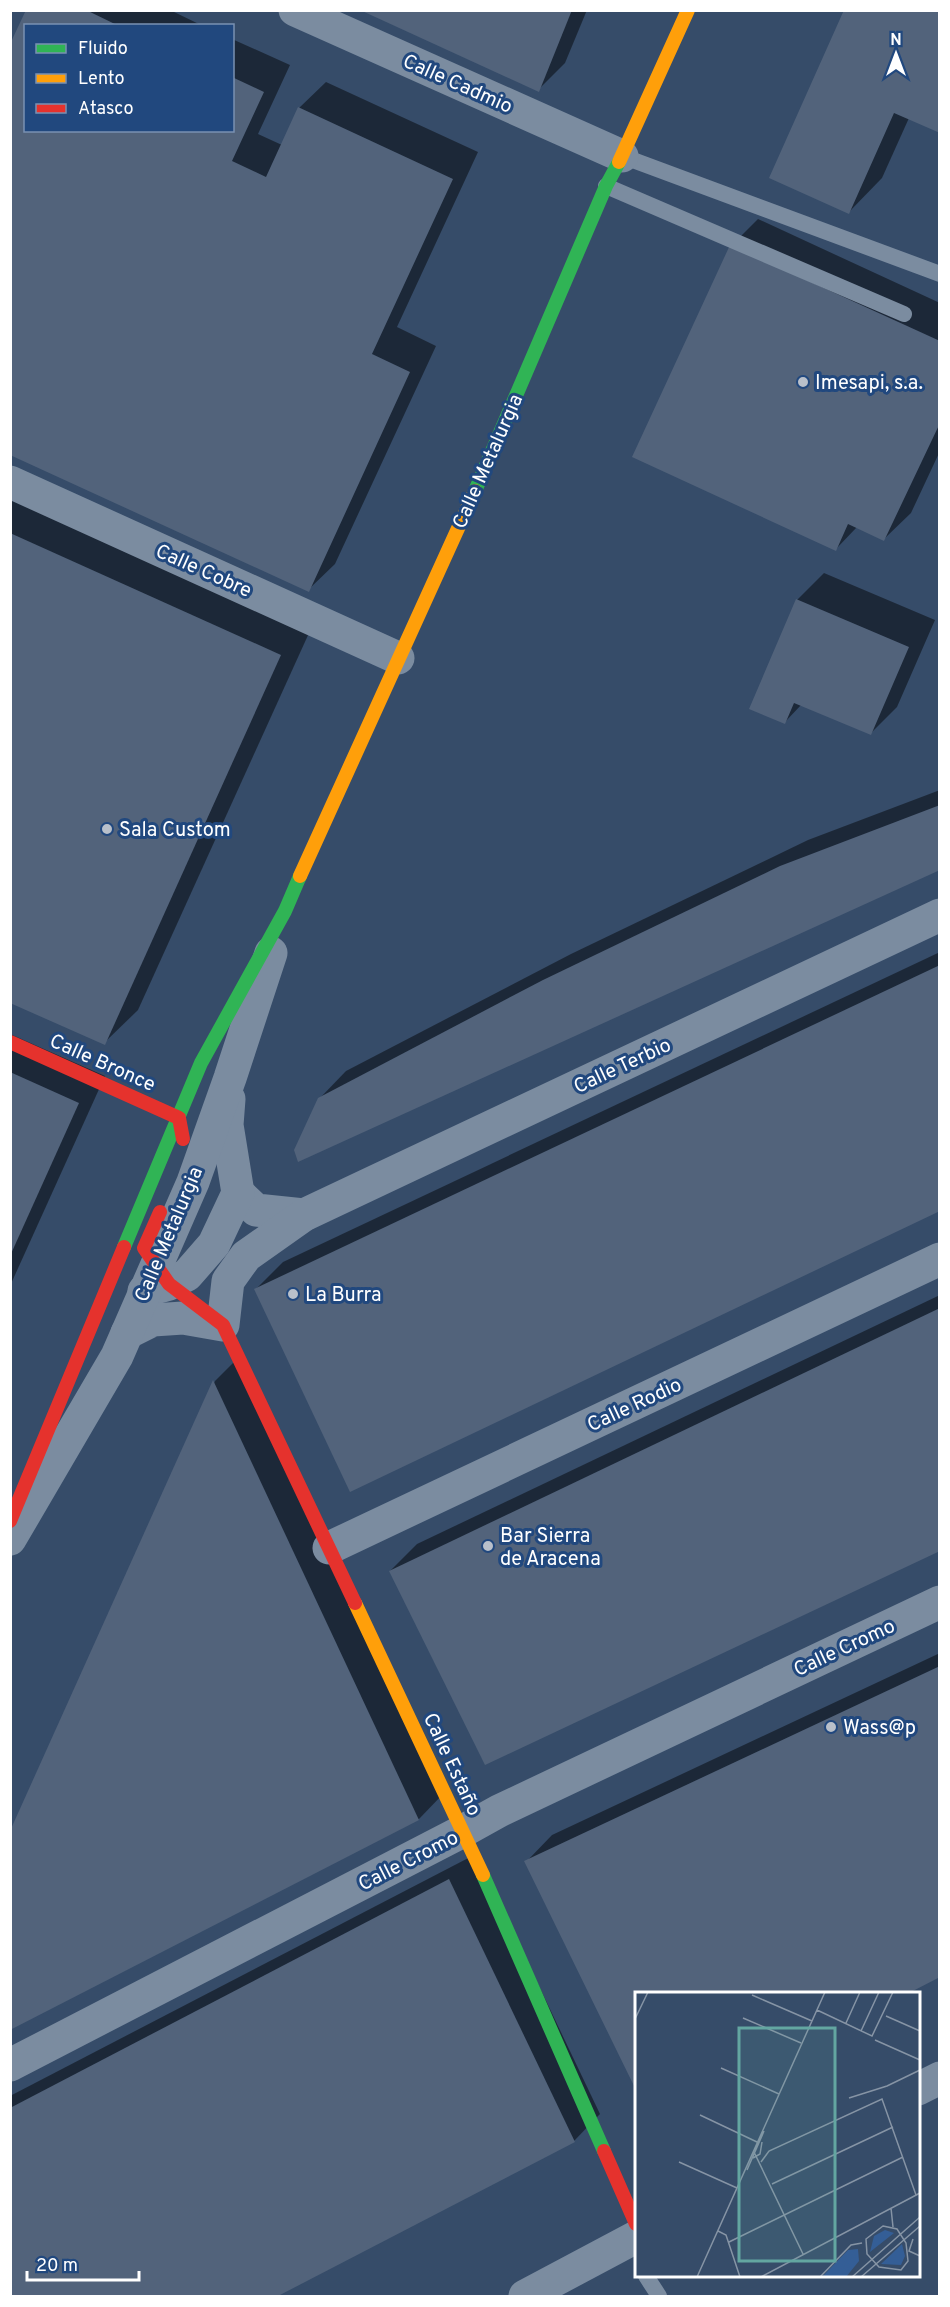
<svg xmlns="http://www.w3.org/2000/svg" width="950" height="2307" font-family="Overpass,sans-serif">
<rect width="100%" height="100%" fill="#364c69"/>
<g fill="#0007">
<path d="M28,10H170L203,26H26V130H232V39L290,65L258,134L282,145L299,108L326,82L478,152L397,327L436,346L335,564L308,590L10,454V48Z"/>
<path d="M363,10H587L565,63L538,90Z"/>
<path d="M845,10L909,118L882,178L849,212Z"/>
<path d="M758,219L940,303V451L911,513L884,539L857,527L836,549L731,246Z"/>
<path d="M10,485L314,622L138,1010L104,1043L10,1001Z"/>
<path d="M824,573L935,620L897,707L871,733L802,704L785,722L797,600Z"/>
<path d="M940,790V868L319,1099L346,1071L571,954L808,840Z"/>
<path d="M940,952V1209L256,1289L283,1262Z"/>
<path d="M10,1034L105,1076L10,1286Z"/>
<path d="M940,1295V1549L390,1571L417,1544Z"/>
<path d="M241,1355L445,1792L419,1819L10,2028V1834L215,1381Z"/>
<path d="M940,1653V1975L636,1994V2087L526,1862L552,1835Z"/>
<path d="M476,1854L600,2114L574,2141L275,2296H10V2096Z"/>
</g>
<g fill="#52637b">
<path d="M26,10H86L119,26H26V130H232V77L264,92L232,161L266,177L298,107L453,179L372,354L410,372L309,592L10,455V44Z"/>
<path d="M360,10H572L539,92Z"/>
<path d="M844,10H940V133L894,113L849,214L769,178Z"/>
<path d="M730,245L940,341V423L884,541L848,524L836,551L632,457Z"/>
<path d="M10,533L281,655L105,1045L10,1003Z"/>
<path d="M796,599L909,647L871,735L794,703L785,724L749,709Z"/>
<path d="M940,805V870L298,1162L294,1150L318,1098L543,980L780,866Z"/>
<path d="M940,965V1211L350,1492L254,1289Z"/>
<path d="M10,1072L79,1103L10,1256Z"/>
<path d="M940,1308V1551L485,1765L389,1571Z"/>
<path d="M213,1380L419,1820L10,2030V1831Z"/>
<path d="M940,1666V1977L907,1994H636V2090L524,1861Z"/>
<path d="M449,1879L575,2142L278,2296H10V2108Z"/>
</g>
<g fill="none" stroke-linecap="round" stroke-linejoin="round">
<g stroke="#7b8ca0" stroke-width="16">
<path d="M622,156L940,274"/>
<path d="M606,186L904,314"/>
<path d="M646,2276L659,2296"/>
</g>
<g stroke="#7b8ca0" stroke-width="33">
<path d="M295,10L622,156"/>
<path d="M10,482L398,658"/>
<path d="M238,1193L256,1210L304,1215"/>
<path d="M144,1291L169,1284L187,1275L214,1244L238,1193L227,1125L229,1099"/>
<path d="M127,1333L153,1320L183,1318L223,1325L228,1281L246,1256L304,1215L940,915"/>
<path d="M10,1539L117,1356L193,1182L230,1078L271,953"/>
<path d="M329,1548L940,1259"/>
<path d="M10,2065L463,1831L499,1811L940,1602"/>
<path d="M918,2089L940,2078"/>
<path d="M525,2296L636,2237"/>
</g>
<g stroke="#30b455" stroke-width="14">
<path d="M475,491L606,186L619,162"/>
<path d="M124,1247L201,1063L285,911L300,876"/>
<path d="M483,1875L604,2151"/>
</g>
<g stroke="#ff9f0a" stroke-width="14">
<path d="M619,162L688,10"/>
<path d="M300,876L475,491"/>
<path d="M355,1603L483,1875"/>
</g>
<g stroke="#e5322d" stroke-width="14">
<path d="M10,1042L179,1118L183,1139"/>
<path d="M160,1212L144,1248L169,1284L223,1325L355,1603"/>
<path d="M10,1521L124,1247"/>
<path d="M604,2151L636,2224"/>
</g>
</g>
<g fill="#b9c0ca" stroke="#21487e" stroke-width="2">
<circle cx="803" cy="382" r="6"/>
<circle cx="107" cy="829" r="6"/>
<circle cx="293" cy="1294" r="6"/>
<circle cx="488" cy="1546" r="6"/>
<circle cx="831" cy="1727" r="6"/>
</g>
<g text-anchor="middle" stroke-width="6" stroke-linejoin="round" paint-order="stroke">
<g font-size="20" fill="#fff" stroke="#21487e">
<text transform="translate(458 83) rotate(24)" y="7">Calle Cadmio</text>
<text transform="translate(487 461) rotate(-66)" y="7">Calle Metalurgia</text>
<text transform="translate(204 570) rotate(24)" y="7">Calle Cobre</text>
<text transform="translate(103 1062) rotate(24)" y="7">Calle Bronce</text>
<text transform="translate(622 1065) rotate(-25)" y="7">Calle Terbio</text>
<text transform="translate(168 1234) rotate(-67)" y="7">Calle Metalurgia</text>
<text transform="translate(634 1404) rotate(-25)" y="7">Calle Rodio</text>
<text transform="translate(844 1647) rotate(-25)" y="7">Calle Cromo</text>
<text transform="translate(453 1764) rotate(65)" y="7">Calle Estaño</text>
<text transform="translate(408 1860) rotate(-27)" y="7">Calle Cromo</text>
</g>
<g font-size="20" fill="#fff" stroke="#21487e" text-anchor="start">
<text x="815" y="389">Imesapi, s.a.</text>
<text x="119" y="836">Sala Custom</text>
<text x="305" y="1301">La Burra</text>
<text x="500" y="1542">Bar Sierra<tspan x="500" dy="23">de Aracena</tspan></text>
<text x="843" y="1734">Wass@p</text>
</g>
</g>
<g transform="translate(635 1992)">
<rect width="285" height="285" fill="#364c69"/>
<path d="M250,238L259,241L235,260L239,244ZM267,252L270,264L266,273L246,272ZM223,257L224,269L211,285H187L213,258Z" fill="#345e96"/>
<path fill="none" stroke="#8694a5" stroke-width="1.5" d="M117,3L177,29M182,18L237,44L258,0M251,24L285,39M108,26L166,51M0,27L13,0M211,31L225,0M226,39L244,0M240,48L285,68M86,76L144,102M214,106L252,94L285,78M65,123L122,150M119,160L168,262M118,166L125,162L127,150M44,170L102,196M126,170L134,159L247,107L281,203M112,178L129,139M137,192L258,135M256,216L258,235M248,234L262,237L271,251L273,269L266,278L244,275L232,262L231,247ZM83,239L91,243L105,285M278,247L274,259L285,264M94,250L268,165M62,285L190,0M126,285L285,201M185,285L216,253L227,251M217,285L285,225M226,285L285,234"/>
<path fill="#63a6a1" fill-opacity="0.15" stroke="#63a6a1" stroke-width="3" d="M104,36H200V269H104Z"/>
<rect width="285" height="285" fill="none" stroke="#fff" stroke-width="3"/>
</g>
<rect width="950" height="2307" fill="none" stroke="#ffffff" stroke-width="24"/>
<rect x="24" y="24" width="210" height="108" fill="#21487e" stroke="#7a91b2" stroke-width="1.5"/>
<rect x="36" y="44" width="30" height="9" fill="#30b455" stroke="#7a91b2" stroke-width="1.5"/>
<text x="78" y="54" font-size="18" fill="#ffffff">Fluido</text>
<rect x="36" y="74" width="30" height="9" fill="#ff9f0a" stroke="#7a91b2" stroke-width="1.5"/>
<text x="78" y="84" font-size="18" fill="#ffffff">Lento</text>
<rect x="36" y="104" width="30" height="9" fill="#e5322d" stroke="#7a91b2" stroke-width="1.5"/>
<text x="78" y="114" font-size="18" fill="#ffffff">Atasco</text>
<g transform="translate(896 54)" stroke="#21487e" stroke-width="4.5" paint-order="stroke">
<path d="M0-4.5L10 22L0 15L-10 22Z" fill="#ffffff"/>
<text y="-9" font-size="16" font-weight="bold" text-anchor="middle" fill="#ffffff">N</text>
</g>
<path d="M27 2271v9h112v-9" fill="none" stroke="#ffffff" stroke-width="3"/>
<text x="36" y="2271" font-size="18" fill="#ffffff" stroke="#21487e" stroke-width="4.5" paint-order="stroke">20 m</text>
</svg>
